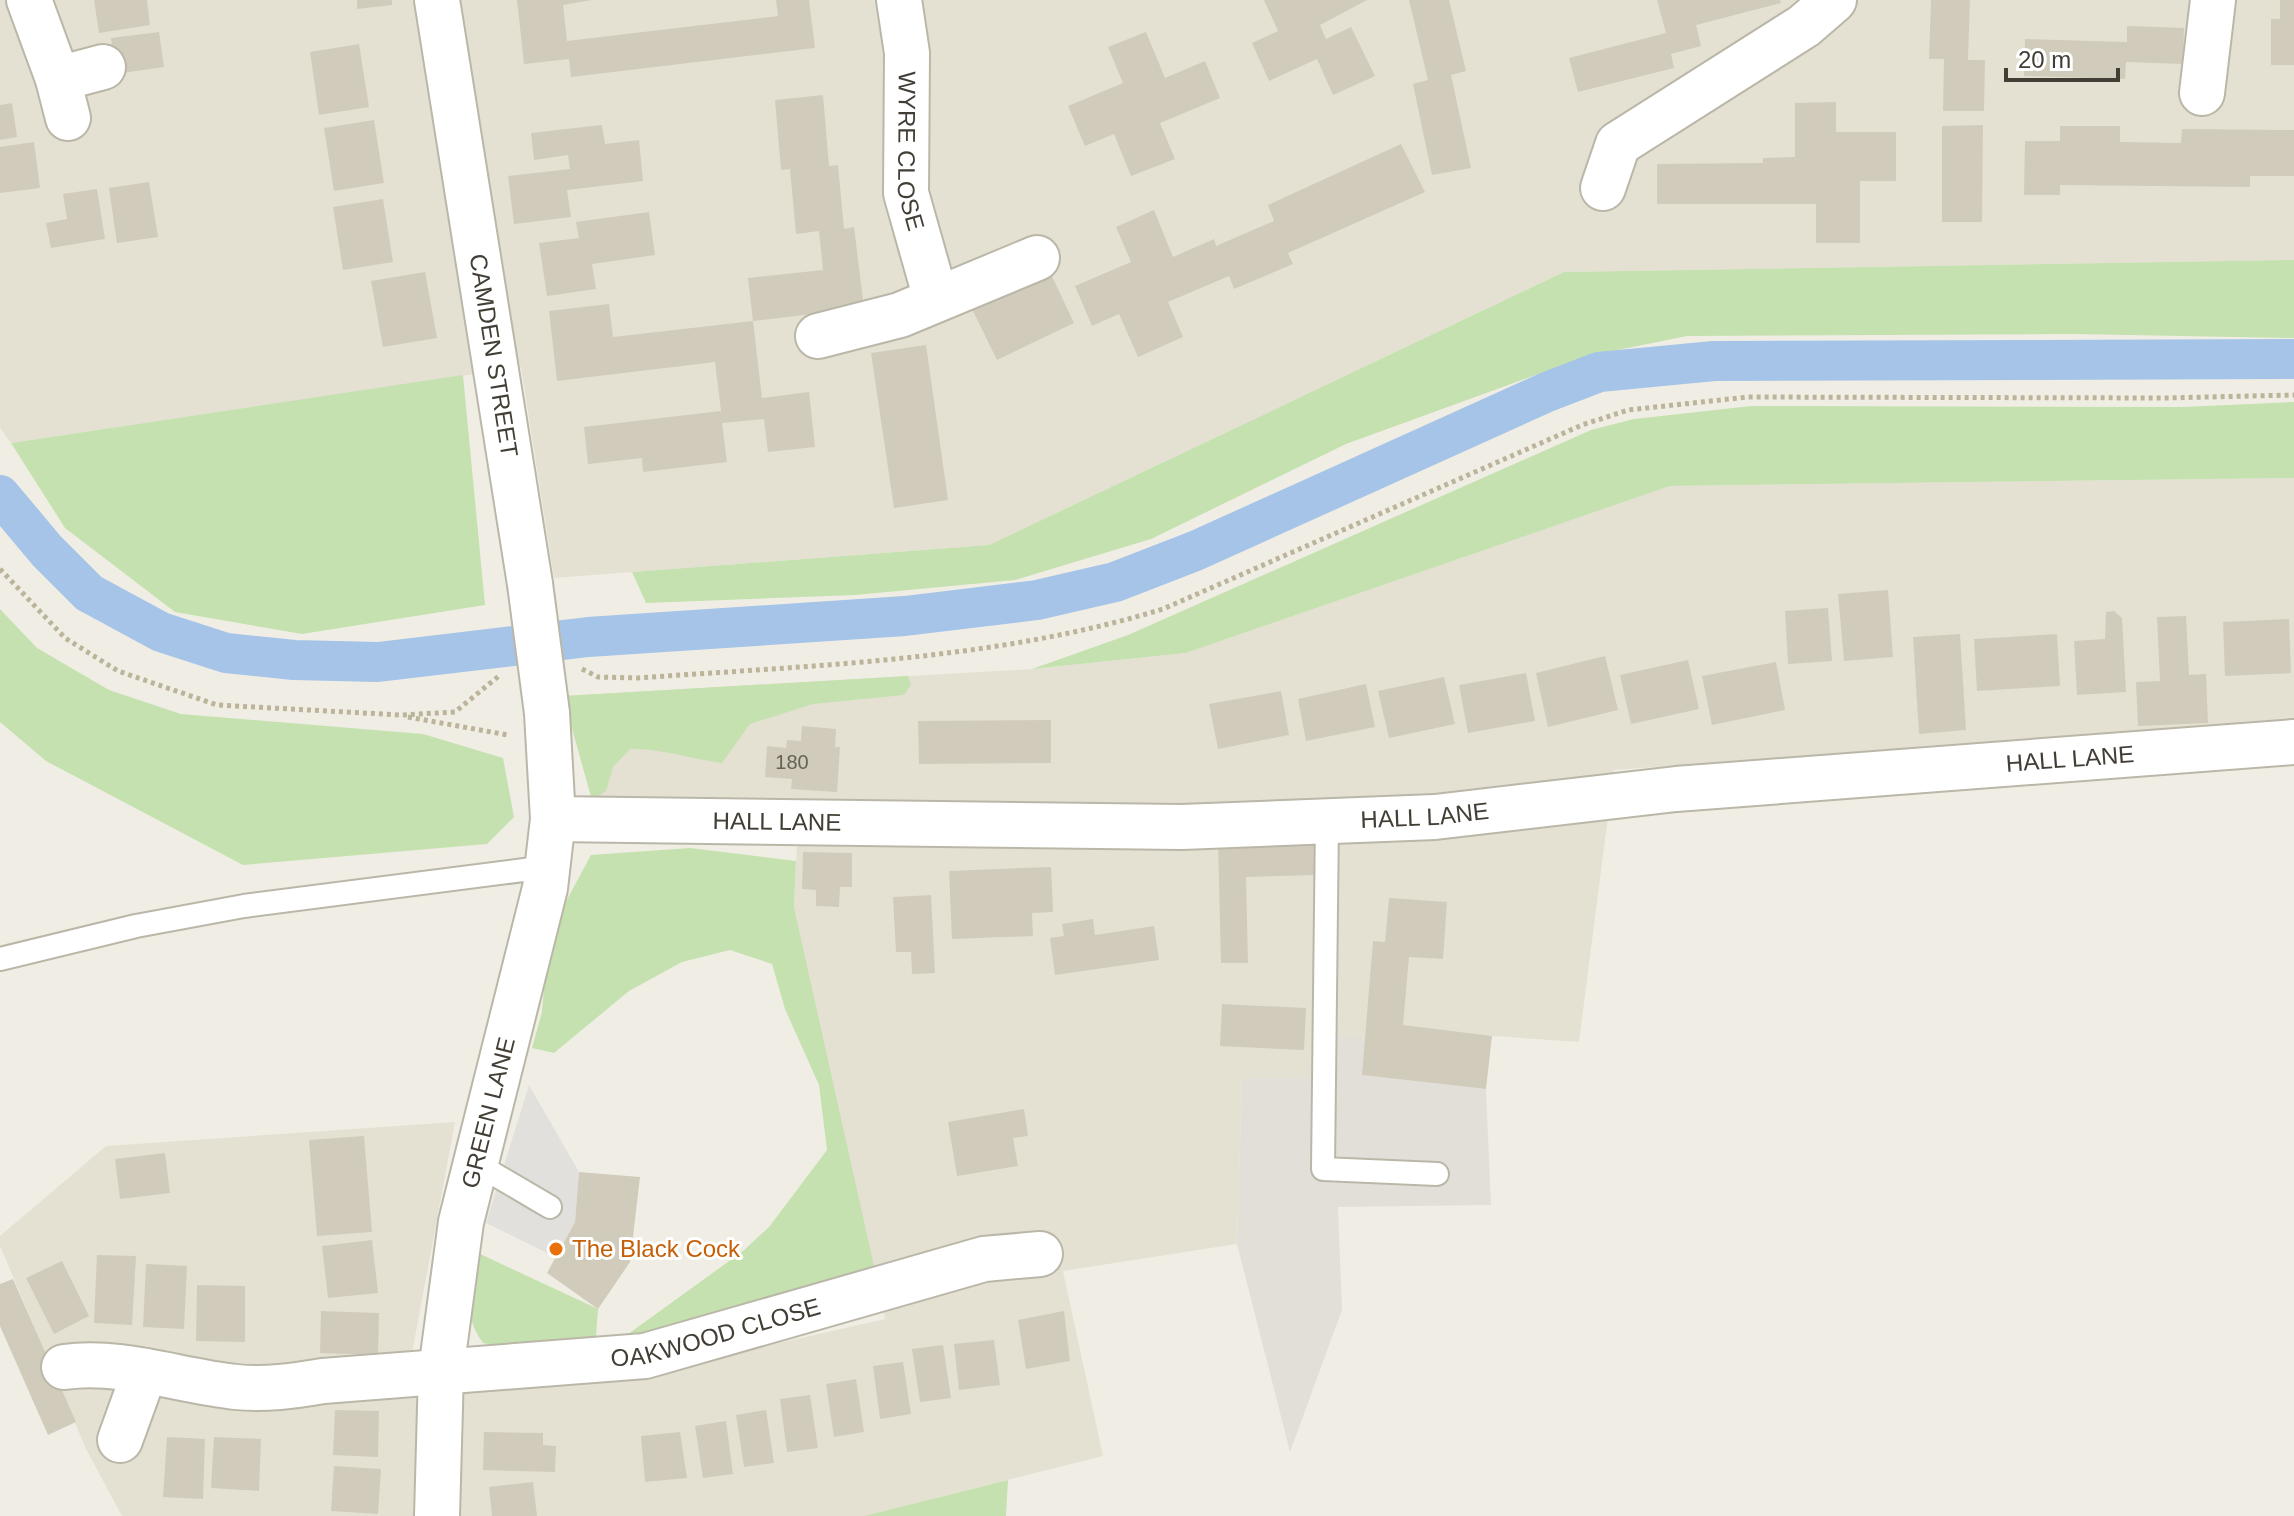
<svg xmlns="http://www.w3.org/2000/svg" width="2294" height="1516" font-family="Helvetica,sans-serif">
<rect width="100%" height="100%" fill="#f0eee4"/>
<g fill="#e4e1d3">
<path d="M0,0H2294V260L1564,272L989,545L554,578L521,367L11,443L0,428Z"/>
<path d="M2294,478V720L1614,770L1579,1042L1492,1036L1366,1039L1308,1078L1242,1079L1237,1244L1063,1271L1103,1456L864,1516H122L86,1449L0,1246V1236L106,1146L455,1122L405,1391L646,1373L885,1319L794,907L799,800H592L563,696L1032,669L1186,653L1670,486Z"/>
</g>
<path fill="#e2dfd9" d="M1314,1030L1366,1039L1363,1075L1486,1089L1491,1205L1338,1207L1342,1310L1290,1452L1237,1244L1242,1079L1308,1078Z"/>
<g fill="#c5e1b0">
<path d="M2294,260V338L2074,334L1687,336L1588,356L1346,444L1151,539L1015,580L855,595L646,603L632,572L989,545L1564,272Z"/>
<path d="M463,375L485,605L302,634L175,612L65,528L11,443Z"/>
<path d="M2294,402V478L1670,486L1186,653L1032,669L1128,635L1591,430L1634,419L1751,406L2184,407Z"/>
<path d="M0,609L37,648L109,690L181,714L423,734L503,758L514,817L487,844L243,865L46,761L0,722Z"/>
<path d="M908,676L911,685L904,695L813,704L750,724L722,763C691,759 661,748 630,749L613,767L606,791L592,800L563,696Z"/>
<path d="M690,848L796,861L794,907L876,1275L701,1325L624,1337L743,1251L769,1227L827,1150L819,1085L785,1009L772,964L730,950L682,962L629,991L554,1053L532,1048L542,1012L546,965L557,918L591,855Z"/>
<path d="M476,1252L598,1309L595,1349L507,1348L483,1343C461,1313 470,1287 476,1252Z"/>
<path d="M1008,1480L1006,1516H864Z"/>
</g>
<path fill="#e1e0dc" d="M529,1085L579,1172L575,1222L555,1257L486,1223Z"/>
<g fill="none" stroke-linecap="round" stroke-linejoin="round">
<path stroke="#a5c4e8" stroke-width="40" d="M0,495L47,551L89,593L161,632L226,653L294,660L378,662L588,637L905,616L1037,600L1115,582L1195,551L1547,392L1599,372L1714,361L2294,359"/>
</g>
<g fill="#d1cbbb">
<path d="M94,0H147L150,25L99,33Z"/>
<path d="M357,0H392V5L357,9Z"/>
<path d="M517,0H592L563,5L567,41L778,16L776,0H809L815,48L571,77L569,59L524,64Z"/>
<path d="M1264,0H1367L1320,25L1326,39L1351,27L1375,76L1333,95L1317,59L1269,81L1252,43L1278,31Z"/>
<path d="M1409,0H1449L1466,71L1451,75L1471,168L1432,175L1413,84L1428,80Z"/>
<path d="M1657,0H1780L1781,3L1696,25L1701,46L1671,54L1674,68L1578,92L1569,58L1666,33Z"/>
<path d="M1931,0H1970L1968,60H1985L1984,111H1943L1944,59H1929Z"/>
<path d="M2280,0H2294V65H2271V19H2280Z"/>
<path d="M2127,26L2184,28L2183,64L2126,62L2125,79L2024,76L2025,39L2127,42Z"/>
<path d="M159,32L164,67L115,74L111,38Z"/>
<path d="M1146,32L1165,78L1205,61L1220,98L1160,123L1175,159L1131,176L1114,134L1085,146L1068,106L1123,83L1108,47Z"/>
<path d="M359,44L369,107L319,115L310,52Z"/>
<path d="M823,95L829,166L838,165L844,229L854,227L864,308L753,321L748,278L823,270L819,231L796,234L790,169L781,170L775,100Z"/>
<path d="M1836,102V132H1896V181H1860V243H1816V204H1657V164L1763,163V158L1795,157V103Z"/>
<path d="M12,103L17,137L0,140V105Z"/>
<path d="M374,120L384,183L334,191L324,128Z"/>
<path d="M602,125L605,144L639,140L643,181L567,190L571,217L514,224L508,176L570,169L568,155L534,160L531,133Z"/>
<path d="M1983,125L1982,222H1942V126Z"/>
<path d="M2060,126H2120V142L2181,143L2182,129L2294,130V176H2250V187L2060,185V195H2024L2025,141H2060Z"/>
<path d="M34,142L40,188L0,193V147Z"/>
<path d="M1401,144L1425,192L1288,253L1293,264L1234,289L1229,276L1168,302L1183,337L1138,357L1119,314L1092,326L1075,286L1131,262L1116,227L1154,210L1173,257L1214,239L1216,246L1274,221L1268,205Z"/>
<path d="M149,182L158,237L117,243L109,188Z"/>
<path d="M97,189L105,239L51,248L46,223L67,219L63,194Z"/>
<path d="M383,199L393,262L343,270L333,207Z"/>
<path d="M649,212L655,255L592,264L596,289L547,296L539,243L579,238L576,222Z"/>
<path d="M425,272L437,338L383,347L371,281Z"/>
<path d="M1050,272L1074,323L997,360L972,309Z"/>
<path d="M609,304L613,337L753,321L762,398L809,392L815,447L768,452L764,419L722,423L727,462L643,472L642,458L588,464L584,427L721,411L715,362L557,381L549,311Z"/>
<path d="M926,345L948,500L894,508L871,353Z"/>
<path d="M1888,590L1893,657L1844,661L1838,594Z"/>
<path d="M1828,608L1832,661L1788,664L1785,611Z"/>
<path d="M2114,611L2122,618L2126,692L2077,695L2074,641L2105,639L2106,612Z"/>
<path d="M2186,616L2189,675L2206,674L2208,723L2138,726L2136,682L2160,681L2157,617Z"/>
<path d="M2289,619L2291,673L2225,676L2223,622Z"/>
<path d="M1960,634L1966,730L1919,734L1913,637Z"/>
<path d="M2057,634L2060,686L1977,691L1974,639Z"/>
<path d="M1605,656L1618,710L1548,727L1536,673Z"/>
<path d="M1688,660L1699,709L1631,724L1620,675Z"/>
<path d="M1776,662L1785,710L1712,725L1702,676Z"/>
<path d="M1526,673L1535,721L1468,733L1459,685Z"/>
<path d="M1444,677L1455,724L1389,738L1378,691Z"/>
<path d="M1366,684L1375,727L1306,741L1298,699Z"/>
<path d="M1281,691L1289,735L1218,749L1209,704Z"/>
<path d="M1051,720V763L919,764L918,721Z"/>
<path d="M802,726L836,729L835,747H840L837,792L791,789L792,779L765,777L767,746L786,748L787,740L801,741Z"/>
<path d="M1314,837L1315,875L1246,877L1248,963H1221L1218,839Z"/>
<path d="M803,852L852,853V887H840L839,907L816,906V890L802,889Z"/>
<path d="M1051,867L1053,912L1032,913L1033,936L952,939L949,871Z"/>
<path d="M931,895L935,973L912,974L911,952H896L893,897Z"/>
<path d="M1389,898L1447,902L1443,959L1409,957L1403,1025L1492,1036L1486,1089L1362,1075L1373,941L1385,942Z"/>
<path d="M1093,919L1095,935L1154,926L1159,960L1055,975L1050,938L1064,936L1062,924Z"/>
<path d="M1222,1004L1306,1008L1304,1050L1220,1046Z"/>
<path d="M1024,1109L1028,1136L1013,1138L1018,1166L957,1176L948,1122Z"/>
<path d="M364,1136L372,1232L317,1236L309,1140Z"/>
<path d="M165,1153L170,1193L120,1199L115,1159Z"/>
<path d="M579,1172L640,1177L630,1262L598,1309L547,1273L575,1222Z"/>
<path d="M372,1240L378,1293L328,1298L322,1246Z"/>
<path d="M97,1255L136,1256L132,1325L94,1323Z"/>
<path d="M62,1261L89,1316L54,1334L26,1278Z"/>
<path d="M146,1264L187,1266L184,1329L143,1327Z"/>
<path d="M13,1279L76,1422L48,1435L0,1326V1284Z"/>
<path d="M197,1285L245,1286V1342L196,1341Z"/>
<path d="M321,1311L379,1313L378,1355L320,1353Z"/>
<path d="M1064,1311L1070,1361L1026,1369L1018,1320Z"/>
<path d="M994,1340L1000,1385L959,1390L954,1344Z"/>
<path d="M943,1345L951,1398L920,1402L912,1349Z"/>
<path d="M903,1362L911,1414L880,1419L873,1366Z"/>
<path d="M856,1379L864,1432L834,1437L826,1384Z"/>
<path d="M810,1395L818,1448L787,1452L780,1399Z"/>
<path d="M335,1410L379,1411L378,1457L333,1455Z"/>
<path d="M766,1410L774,1463L744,1467L736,1415Z"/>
<path d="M726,1421L733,1474L703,1478L695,1426Z"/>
<path d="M484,1432L543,1433V1445L556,1446L555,1472L483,1470Z"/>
<path d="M680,1432L687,1478L645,1482L641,1436Z"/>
<path d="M167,1437L205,1439L203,1499L163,1497Z"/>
<path d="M214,1437L261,1439L259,1491L211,1488Z"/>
<path d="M334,1466L381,1469L378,1514L331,1511Z"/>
<path d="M533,1482L537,1516H492L489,1487Z"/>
</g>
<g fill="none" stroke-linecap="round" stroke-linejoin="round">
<defs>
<g id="service">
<path d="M1327,820L1323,1169L1437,1174"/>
<path d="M0,959L136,926L244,906L547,867"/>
<path d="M475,1163L550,1207"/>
</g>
<g id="minor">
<path d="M29,0L58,79L68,118"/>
<path id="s1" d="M437,0L530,584"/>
<path id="s2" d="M899,0L907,53L906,193L936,299"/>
<path d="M58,79L103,67"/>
<path d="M2202,93L2213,0"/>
<path d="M1603,188L1618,144L1804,26L1834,0"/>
<path d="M818,336L900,315L1037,258"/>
<path id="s3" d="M553,819L1182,827L1435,817L1676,789L2294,742"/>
<path id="s4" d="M64,1367C123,1359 178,1381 236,1387C266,1390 293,1386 323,1381L645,1356L984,1259L1040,1254"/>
<path d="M120,1440L145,1371"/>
<path id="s5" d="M437,1516L441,1371L461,1222L545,888L553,819L547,713"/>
</g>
</defs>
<use href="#service" stroke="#bbb7a8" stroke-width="26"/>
<use href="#minor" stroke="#bbb7a8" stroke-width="48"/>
<g stroke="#bbb49b" stroke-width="5" stroke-dasharray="4 4" stroke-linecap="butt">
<path d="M0,569L65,638L118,671L217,705L401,715L455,712L500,675"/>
<path d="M582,669L598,677L638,678C816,665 992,661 1163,609L1582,425L1628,410L1748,397L2165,398L2294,395"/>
<path d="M408,717L508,735"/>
</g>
<use href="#service" stroke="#fff" stroke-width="22"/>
<use href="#minor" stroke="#fff" stroke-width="44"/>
<defs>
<path id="minor-bridge" d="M530,584L547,713"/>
</defs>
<use href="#minor-bridge" stroke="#bbb7a8" stroke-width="48" stroke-linecap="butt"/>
<use href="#minor-bridge" stroke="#fff" stroke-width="44"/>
</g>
<circle fill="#e8710a" stroke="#fff" stroke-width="3" cx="556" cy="1249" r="8"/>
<g text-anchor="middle" stroke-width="6" stroke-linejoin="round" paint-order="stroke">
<g font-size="20" fill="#666156">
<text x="792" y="769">180</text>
</g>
<g font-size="24" fill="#423e35" stroke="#fff">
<text dy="8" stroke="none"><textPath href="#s2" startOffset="152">WYRE CLOSE</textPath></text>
<text dy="8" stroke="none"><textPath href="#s1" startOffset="360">CAMDEN STREET</textPath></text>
<text dy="8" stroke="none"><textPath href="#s3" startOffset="1520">HALL LANE</textPath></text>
<text dy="8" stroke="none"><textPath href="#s3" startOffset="872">HALL LANE</textPath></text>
<text dy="8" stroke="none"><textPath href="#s3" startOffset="224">HALL LANE</textPath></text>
<text dy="8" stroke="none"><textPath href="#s5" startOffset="408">GREEN LANE</textPath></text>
<text dy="8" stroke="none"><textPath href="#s4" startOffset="658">OAKWOOD CLOSE</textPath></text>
</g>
<g font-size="24" fill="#c56008" stroke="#fff" text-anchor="start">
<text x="572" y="1257">The Black Cock</text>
</g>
</g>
<path d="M2006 68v12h112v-12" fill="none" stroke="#423e35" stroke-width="4"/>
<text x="2018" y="68" font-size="24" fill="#423e35" stroke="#ffffff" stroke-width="6" paint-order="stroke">20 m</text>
</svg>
